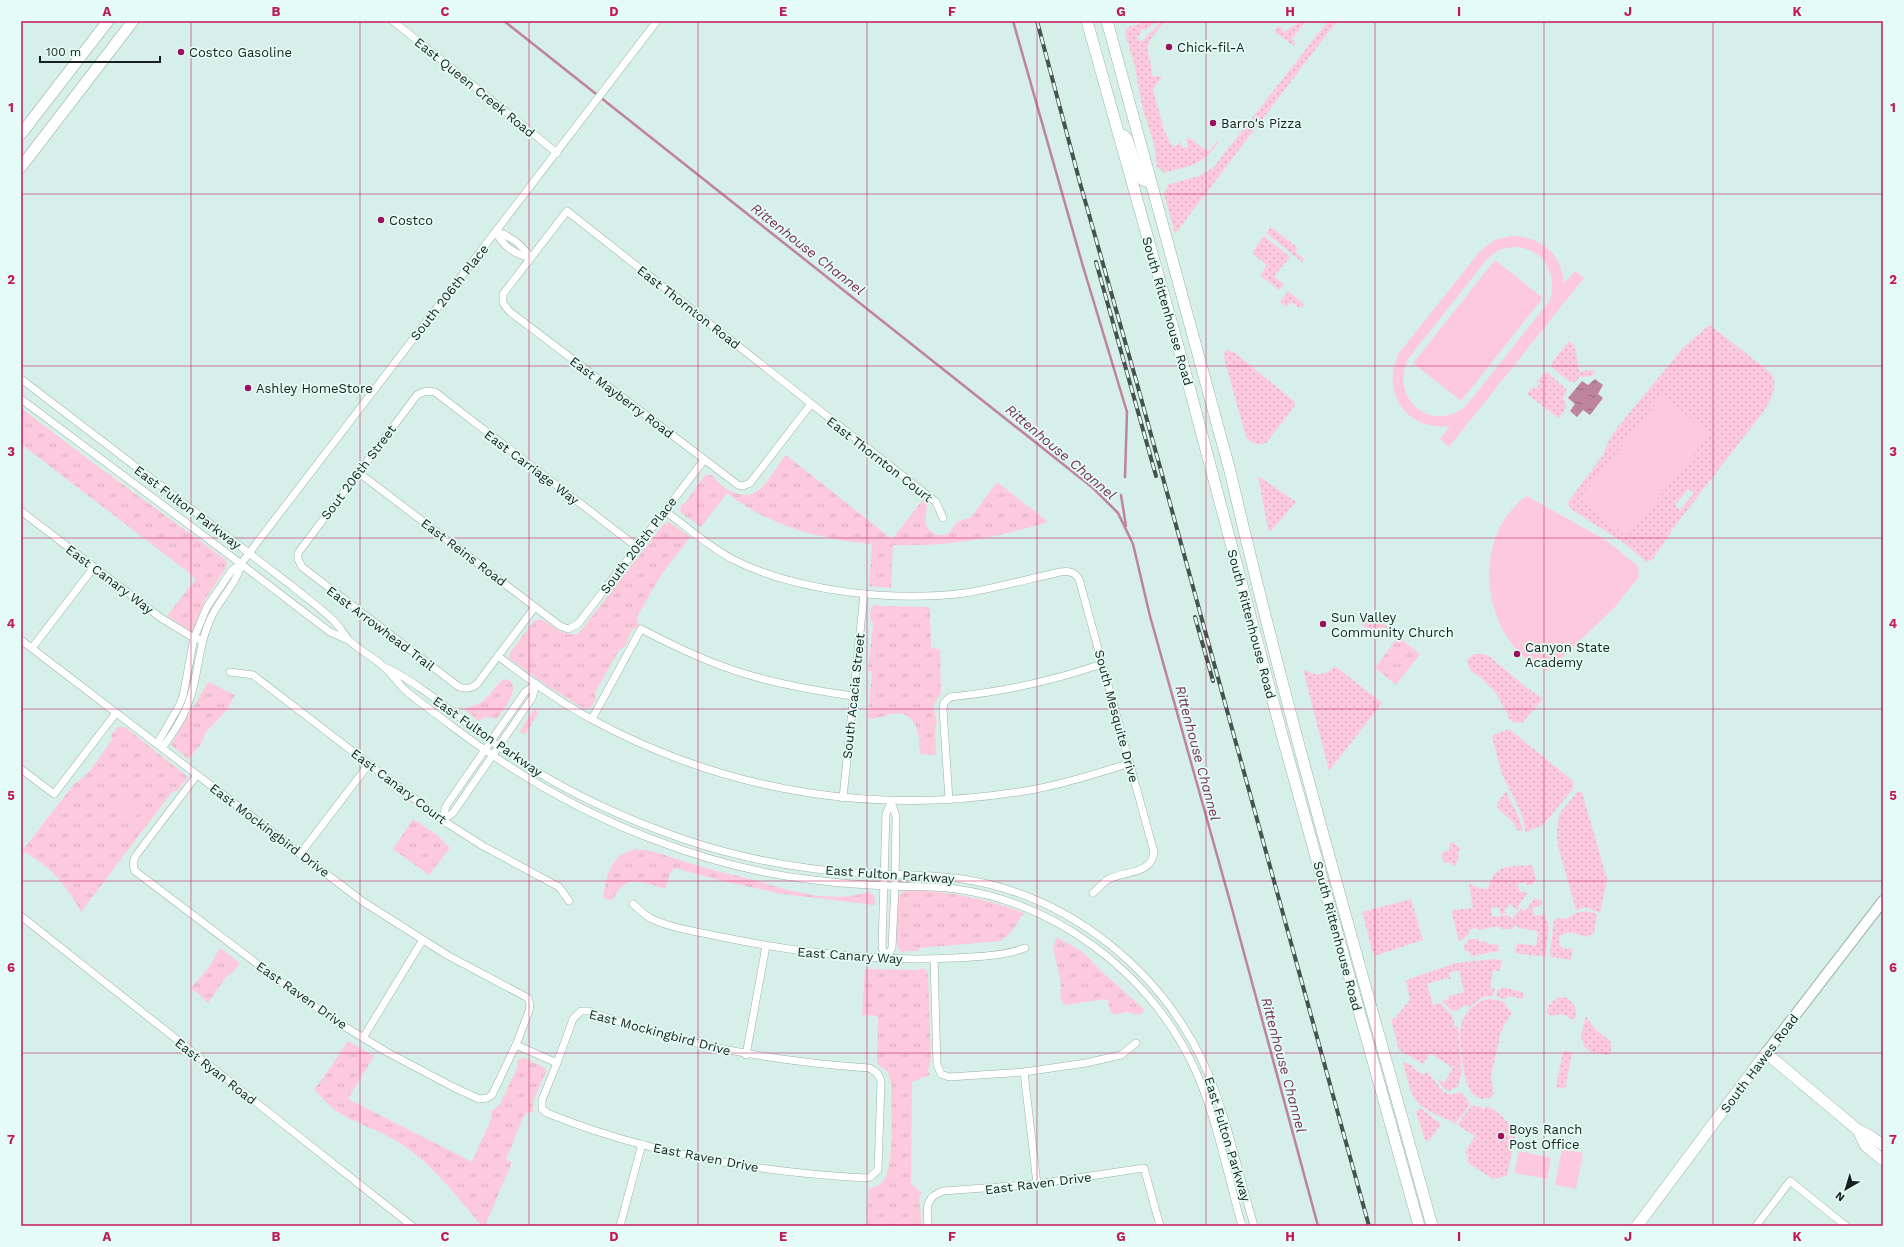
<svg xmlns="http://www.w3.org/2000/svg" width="1904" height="1247" font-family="'Work Sans',sans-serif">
<defs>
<pattern id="grass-dots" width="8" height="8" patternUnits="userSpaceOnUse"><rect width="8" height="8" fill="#fdcadd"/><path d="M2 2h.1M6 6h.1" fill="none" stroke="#d8adbd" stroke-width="1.8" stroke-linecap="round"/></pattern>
<pattern id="park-tufts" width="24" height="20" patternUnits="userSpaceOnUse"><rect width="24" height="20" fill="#fdcadd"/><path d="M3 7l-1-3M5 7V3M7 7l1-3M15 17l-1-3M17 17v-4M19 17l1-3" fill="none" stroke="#d8adbd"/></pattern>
<pattern id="water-ripples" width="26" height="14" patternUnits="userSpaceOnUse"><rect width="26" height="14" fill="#be849a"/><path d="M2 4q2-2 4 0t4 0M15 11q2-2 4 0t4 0" fill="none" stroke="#996c7d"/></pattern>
</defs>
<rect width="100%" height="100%" fill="#d6efe8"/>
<g fill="url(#grass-dots)" fill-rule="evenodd">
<path d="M1148,21H1158L1145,30L1141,29V33L1137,37L1139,41H1142L1162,21H1165C1160,28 1146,40 1148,51C1149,59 1152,66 1152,76L1162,77L1153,89L1164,130L1170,143L1175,147L1180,142L1182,148L1188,147L1186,139L1190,138L1208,152L1217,141L1219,142C1201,166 1191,166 1163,173V171L1157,167L1154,144L1143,110L1134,62L1125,33L1128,27Z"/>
<path d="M1301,21H1306L1292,39L1295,43L1294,46L1275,32V29L1279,26L1284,32Z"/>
<path d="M1328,21H1337L1175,234L1164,193L1168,187L1167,185L1199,176L1213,168Z"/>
<path d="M1271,227L1298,248L1295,252L1304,259L1302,262L1266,233Z"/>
<path d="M1264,236L1290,257L1274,276L1284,285L1279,290L1260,275L1267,265L1254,255L1253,251Z"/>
<path d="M1288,291L1304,304L1303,307H1298L1291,302L1286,307L1280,302Z"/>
<path d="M1708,326H1711L1771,373C1779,386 1771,399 1764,411L1674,527L1653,559L1647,562L1621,541L1571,509L1568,502L1603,455L1609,440L1617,428L1683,348ZM1688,489L1694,493L1680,510L1675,505Z"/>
<path d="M1569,341L1575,347L1579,370L1581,372L1587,370L1596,371L1592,376L1583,377L1580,376L1576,382H1570L1551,367V364Z"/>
<path d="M1227,350L1234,352L1295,402L1294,407L1267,442L1262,445L1251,442L1246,437L1224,358V354Z"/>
<path d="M1547,372L1566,389V393L1562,399L1565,401L1566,409L1558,418L1527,394L1533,387L1536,389L1540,383L1537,381L1544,373Z"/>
<path d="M1258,476L1296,502L1270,532L1268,529Z"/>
<path d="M1367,611L1390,629L1381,640L1362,625Z"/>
<path d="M1474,654H1484L1490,657L1526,687L1543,699L1523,722L1519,723L1511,721L1496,693L1481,678L1471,671L1467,663V660Z"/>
<path d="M1335,666L1382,703L1329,771L1303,669C1314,677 1326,676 1335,666Z"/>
<path d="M1509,729L1573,781V789L1543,825L1526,832L1522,815L1502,774L1492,737L1495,734Z"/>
<path d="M1506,791L1519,818L1523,831L1517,830L1513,822L1497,808V804Z"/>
<path d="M1577,792H1582L1607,879L1600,913L1586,907L1576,910L1558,846L1557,833L1559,814Z"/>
<path d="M1451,841L1461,849L1457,853L1459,856L1455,866L1448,862H1443L1442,853L1449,850Z"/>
<path d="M1532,865L1536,879L1533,884L1527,886L1526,882L1517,884L1520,892L1525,891L1527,894L1518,906L1519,907L1517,910L1510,904L1504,911L1507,913L1500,914L1499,907L1491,908L1492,917L1507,915L1512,919L1521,908L1525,911L1535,898L1542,901V905L1532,908L1535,916L1544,914L1549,927L1545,957L1515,953L1517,943L1536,946L1538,934L1537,931L1519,928V927L1515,926L1512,929H1501L1500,926L1478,930L1476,927L1470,930L1468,935L1459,942L1452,913L1454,910L1473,908L1469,883L1481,889H1486C1491,885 1490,880 1494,875C1504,863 1518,867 1532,865Z"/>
<path d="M1411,899L1423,940L1374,956L1362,912Z"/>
<path d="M1585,911L1594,913L1597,916L1594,933L1587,937C1577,934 1565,928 1559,939V945L1564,949L1571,948L1573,950L1571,960L1551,957L1550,953L1554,920L1558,918L1566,919L1576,913Z"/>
<path d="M1469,939H1479V942L1484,941L1491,945L1497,943L1499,951L1471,956L1470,952L1465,950L1463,947Z"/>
<path d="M1493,959L1502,960L1500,971L1493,970L1490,988L1495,989L1493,996L1483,997L1469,1007L1464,1005L1458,1010L1452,1011L1442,1001L1448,1000L1449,996L1464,992L1459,970L1449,973L1451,980L1447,978L1427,984L1433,1005L1440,1003C1446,1009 1455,1016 1454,1025L1458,1027L1462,1076L1460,1078L1458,1087L1451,1089L1450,1092L1443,1088L1437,1079L1444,1083L1453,1068L1430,1053L1423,1064L1399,1050L1391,1020L1395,1018L1410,1000L1406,980L1456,963Z"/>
<path d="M1502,987L1522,992L1525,997L1522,999L1508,996L1505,999L1497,997V989L1501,990Z"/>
<path d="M1565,997C1573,1001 1577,1008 1576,1017L1573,1020L1563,1014L1551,1016L1547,1012C1548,1003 1556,997 1565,997Z"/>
<path d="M1492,999L1505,1002C1505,1008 1511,1008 1511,1014L1501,1031L1491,1077L1494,1093L1490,1098L1481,1099C1477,1097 1472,1094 1470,1090C1463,1079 1458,1038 1461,1025C1464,1012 1478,998 1492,999Z"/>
<path d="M1586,1016L1595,1029L1610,1041L1612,1049L1608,1055L1590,1052L1584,1046L1581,1035Z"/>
<path d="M1563,1051L1572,1052L1565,1089L1556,1087Z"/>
<path d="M1404,1062L1413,1066L1412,1068L1424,1075L1426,1072C1438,1080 1441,1101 1460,1092L1467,1099L1470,1105L1455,1124C1449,1119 1442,1118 1434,1114C1409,1101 1410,1088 1403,1063Z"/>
<path d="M1471,1106H1478L1483,1109L1488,1106L1501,1115L1514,1130L1513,1134L1515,1138L1507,1176L1493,1179L1467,1162L1468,1156L1465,1152L1475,1136L1457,1125Z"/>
<path d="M1420,1108L1441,1124L1429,1141L1425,1140L1416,1112Z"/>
</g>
<g fill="url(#park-tufts)">
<path d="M21,408L96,465L225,559L227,563L226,568L205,600L192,632L167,616L195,580L193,576L21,444Z"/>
<path d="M786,455L892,539L923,500L927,504L925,523L929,530L937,535H944L950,532L957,522L971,517L997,482L1048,522C996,538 947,547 893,545L891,588L869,586L872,544C820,539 769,526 727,493L701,527L680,512L681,505L685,503L705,475H712C723,491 746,503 761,488C771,479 777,465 786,455Z"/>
<path d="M669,522L690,537L661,575L637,617L639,626L632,630L625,646L619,650L595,693L596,699L591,707L583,708L549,687L510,659L509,655L512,650L535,620C550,617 554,636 577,634L582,629L663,525Z"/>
<path d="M876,604L880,606L930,607L931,648L940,649L941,693L934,704V710L937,723L935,728L936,755L920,754C920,735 917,709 890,714C884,716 878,718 871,719L868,717L872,672L868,670L873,624L870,617L871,608Z"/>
<path d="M1398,637L1420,654L1396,685L1375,668Z"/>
<path d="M504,679C526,682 503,710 497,719L485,717L479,721L465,710C469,705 477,706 483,701C491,695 495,685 504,679Z"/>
<path d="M208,682L235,695L226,711L206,732L201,744L188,759L171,745Z"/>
<path d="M535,708L538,714L525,734L519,732Z"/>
<path d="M118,727H125L188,777L178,790L172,792L81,912C67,886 49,864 22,851L74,784C90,776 101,754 112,739L111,735Z"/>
<path d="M413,819L437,835L450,848L429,875L393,849Z"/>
<path d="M636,849C654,850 669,857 686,862C706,869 726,873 746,878C787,889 826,905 869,892L874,895L876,905L782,894L718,880L675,868L671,871L665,889C642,882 625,872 613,900L605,899L603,896C608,873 609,856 636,849Z"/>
<path d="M913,890C952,892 987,899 1024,913L1012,931L1001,941L919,948V951H906L903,953C891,946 897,910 898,897L903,891Z"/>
<path d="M1057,937L1084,953L1103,973L1144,1009L1142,1014L1137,1015L1127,1012L1113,1015L1110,1011L1108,1001L1105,999L1066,1005L1063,1003L1060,997L1061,983L1054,952L1053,947Z"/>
<path d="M220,948L240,963L234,971L226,977L208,1003L196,992L190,989L209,967Z"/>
<path d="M923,968L928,972L931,1060L928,1070L930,1075L912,1082L911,1184L922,1193L919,1198L922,1226H867L869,1189C875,1187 881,1185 884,1180C895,1162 891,1106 891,1084L888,1072L877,1064L878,1016L862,1015L865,969L917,970Z"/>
<path d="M348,1041L374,1056L348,1099L472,1162L490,1122L492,1111L500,1104L517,1068L518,1060L523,1057L545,1068L546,1072L533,1101V1112L526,1113L523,1117L506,1160L512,1162L485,1226H482C457,1197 435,1167 403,1145C384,1132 363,1126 343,1115C331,1109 322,1098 314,1089L320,1082Z"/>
</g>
<g fill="#fdcadd" fill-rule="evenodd">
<path d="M1512,236C1541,236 1562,255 1564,283L1575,271L1584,278L1449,447L1440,439L1450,426C1406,431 1380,392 1399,353L1480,251L1495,240ZM1513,247C1543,247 1558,273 1550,300L1466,406C1432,434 1389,399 1408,359L1488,258L1499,250Z"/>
<path d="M1495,260L1543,298L1461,401L1413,363Z"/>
<path d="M1662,396L1710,434L1627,537L1579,499Z"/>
<path d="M1527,496L1607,541L1638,566L1639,577L1614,608L1548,671C1539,669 1529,662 1522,655C1479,615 1476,531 1527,496Z"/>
<path d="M126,792L144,806L131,823L113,809Z"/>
<path d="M1562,1149L1583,1153L1576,1189L1555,1185Z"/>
<path d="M1519,1151L1551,1158L1547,1179L1514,1173Z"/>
</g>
<path fill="url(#water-ripples)" d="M1595,379L1603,385L1598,394L1603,398L1590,415L1583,410L1577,417L1570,411L1575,404L1568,398L1582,381L1588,385Z"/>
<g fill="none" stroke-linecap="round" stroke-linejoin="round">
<g stroke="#be849a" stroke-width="2.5">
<path d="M504,21L1093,488L1118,513L1133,544L1150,616L1231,905L1318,1226"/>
<path d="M1013,21L1082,263L1127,412L1125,477"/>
<path d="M1121,495L1126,526"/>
</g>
<defs>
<g id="minor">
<path d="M393,21L557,153"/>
<path d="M496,232C504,247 514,254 531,258"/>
<path d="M496,232C512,236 522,245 531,258"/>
<path d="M21,379L292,586C306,598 322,609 335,622C340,627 344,635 350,641C360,651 374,657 384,667C392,674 398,683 405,690C419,702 435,713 449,724C512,772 578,811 652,839C704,859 759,874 814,880C838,883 863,885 888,886C910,887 933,886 956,889C1056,903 1146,971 1191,1061C1215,1109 1227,1174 1242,1226"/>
<path d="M21,399L232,557L330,632L348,640"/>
<path d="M811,404L750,483L743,486L738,485L509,311L503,303V294L567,211L936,502L943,518"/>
<path d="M358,472L560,626L568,629L578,624L704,460"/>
<path d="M21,511L161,618L194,638L203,640"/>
<path d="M665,511C687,527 709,547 734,560C798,592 894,602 965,593C997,588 1028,579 1060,572C1068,571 1074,571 1079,579L1154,852C1151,876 1124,870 1107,880C1102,884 1097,889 1093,893"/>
<path d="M535,607L477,684C471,689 466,689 459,687L302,567L298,559V553L417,395L426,391L435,392L637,547"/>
<path d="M21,640L362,901L447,955L528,998L530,1005L529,1011L516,1045L492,1095L487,1098L479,1099L453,1087L385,1051L337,1022L293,991L135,871C132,864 133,860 137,854L197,775"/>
<path d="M32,648L94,567"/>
<path d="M498,656C528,679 559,702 593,720C730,794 882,817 1036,789C1068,783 1099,773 1130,763"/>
<path d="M387,668C427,688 460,720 497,745C554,787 619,817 686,840C740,858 799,869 856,873C891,875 927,874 962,879C1070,895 1164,972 1207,1071C1228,1120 1239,1175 1254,1226"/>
<path d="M230,672L253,675L442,820L483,846L559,887L569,901"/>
<path d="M592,719L641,629C668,643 694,656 722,666C764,682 809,690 853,696"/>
<path d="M157,744L179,706L183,696L194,638L207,607L232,570L241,564L256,544L657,21"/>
<path d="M162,748C176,730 188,710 193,688C199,665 200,641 210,620C218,600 237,584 241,564"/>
<path d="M21,769L54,794L116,713"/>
<path d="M843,798L864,594"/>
<path d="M949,800L943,709L944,703L950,697C1003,692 1052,681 1102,664"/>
<path d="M442,820L453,813L532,698L536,684"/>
<path d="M442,820L446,806L525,692L536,684"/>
<path d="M300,854L369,764"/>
<path d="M633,904C639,909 645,916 652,919C674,929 699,932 722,937C799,953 875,962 953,958C977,957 1003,956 1025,948"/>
<path d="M21,916L412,1226"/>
<path d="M885,959L892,948L895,886L896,816L891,802"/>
<path d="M885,959L882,946L886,814L891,802"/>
<path d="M934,959L937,1065L941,1074L949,1077L1024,1072L1086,1063L1121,1055L1136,1043"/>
<path d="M581,1011H588C682,1045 770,1061 869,1068C876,1071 879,1074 881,1082L878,1170L870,1177L865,1178C758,1172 647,1154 547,1113L542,1109V1100L557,1063L573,1019Z"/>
<path d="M363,1038L422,941"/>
<path d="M516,1045L557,1063"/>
<path d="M746,1055L766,946"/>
<path d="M1024,1072L1037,1184"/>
<path d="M620,1226L642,1144"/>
<path d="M928,1226C927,1208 924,1198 943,1191L1037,1184L1144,1168L1160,1226"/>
<path d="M1756,1226L1790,1181L1846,1226"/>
</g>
<path id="secondary" d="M1766,1053L1883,901"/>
<g id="primary">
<path d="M1087,21L1185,371L1282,735L1419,1226"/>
<path d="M1107,21L1230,471C1289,725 1363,975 1432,1226"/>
<path d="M21,134L108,21"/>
<path d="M1123,135L1127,139L1139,176L1143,180L1150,182"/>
<path d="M21,167L133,21"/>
<path d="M1858,1130L1865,1145L1883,1160"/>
<path d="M1637,1226L1766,1053L1858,1130L1870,1136L1883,1145"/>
</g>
</defs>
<use href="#minor" stroke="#9ab2ab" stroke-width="8"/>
<use href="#secondary" stroke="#9ab2ab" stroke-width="12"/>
<use href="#primary" stroke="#9ab2ab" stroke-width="12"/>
<use href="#minor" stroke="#fff" stroke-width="7"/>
<use href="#secondary" stroke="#fff" stroke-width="10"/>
<use href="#primary" stroke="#fff" stroke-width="11"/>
<defs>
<g id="rail">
<path d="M1037,21L1080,183L1136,380L1369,1226"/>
<path d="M1096,262L1156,476"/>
<path d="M1195,617L1213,681"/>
</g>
</defs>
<use href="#rail" stroke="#45524e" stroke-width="4"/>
<use href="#rail" stroke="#e4fcf5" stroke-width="2.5" stroke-dasharray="8" stroke-linecap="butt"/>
</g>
<path fill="none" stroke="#c2185b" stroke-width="1" stroke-opacity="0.55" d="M191,21V1226M360,21V1226M529,21V1226M698,21V1226M867,21V1226M1037,21V1226M1206,21V1226M1375,21V1226M1544,21V1226M1713,21V1226M21,194H1883M21,366H1883M21,538H1883M21,709H1883M21,881H1883M21,1053H1883"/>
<g fill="#9c105f" stroke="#e4fcf5" stroke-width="1.5">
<circle cx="1169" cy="47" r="4"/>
<circle cx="181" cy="52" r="4"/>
<circle cx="1213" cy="123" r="4"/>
<circle cx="381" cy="220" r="4"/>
<circle cx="248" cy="388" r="4"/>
<circle cx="1323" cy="624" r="4"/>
<circle cx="1517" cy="654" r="4"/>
<circle cx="1501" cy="1136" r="4"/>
</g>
<g text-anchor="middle" stroke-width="3.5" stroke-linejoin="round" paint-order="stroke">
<g font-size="13" fill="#17201e" stroke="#e4fcf5" text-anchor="start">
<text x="1177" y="52">Chick-fil-A</text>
<text x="189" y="57">Costco Gasoline</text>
<text x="1221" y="128">Barro's Pizza</text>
<text x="389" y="225">Costco</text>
<text x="256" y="393">Ashley HomeStore</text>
<text x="1331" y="622">Sun Valley<tspan x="1331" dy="15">Community Church</tspan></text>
<text x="1525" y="652">Canyon State<tspan x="1525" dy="15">Academy</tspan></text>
<text x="1509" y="1134">Boys Ranch<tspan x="1509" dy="15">Post Office</tspan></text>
</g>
<g font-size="13" fill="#17201e" stroke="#e4fcf5">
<text transform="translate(475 87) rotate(39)" y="5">East Queen Creek Road</text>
<text transform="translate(449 292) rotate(-52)" y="5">South 206th Place</text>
<text transform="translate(689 307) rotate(38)" y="5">East Thornton Road</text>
<text transform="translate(1168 311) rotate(74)" y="5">South Rittenhouse Road</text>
<text transform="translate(622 397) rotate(37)" y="5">East Mayberry Road</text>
<text transform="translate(880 459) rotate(38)" y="5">East Thornton Court</text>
<text transform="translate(532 467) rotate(37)" y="5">East Carriage Way</text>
<text transform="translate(358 472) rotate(-53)" y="5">Sout 206th Street</text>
<text transform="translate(188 507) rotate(37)" y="5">East Fulton Parkway</text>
<text transform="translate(638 545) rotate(-53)" y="5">South 205th Place</text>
<text transform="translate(464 552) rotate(37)" y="5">East Reins Road</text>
<text transform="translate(110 579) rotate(37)" y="5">East Canary Way</text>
<text transform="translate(1252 624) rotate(75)" y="5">South Rittenhouse Road</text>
<text transform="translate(381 628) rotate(37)" y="5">East Arrowhead Trail</text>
<text transform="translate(853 696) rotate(-84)" y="5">South Acacia Street</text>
<text transform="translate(1117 716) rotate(75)" y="5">South Mesquite Drive</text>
<text transform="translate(488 736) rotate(35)" y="5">East Fulton Parkway</text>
<text transform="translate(399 786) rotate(37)" y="5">East Canary Court</text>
<text transform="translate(270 830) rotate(37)" y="5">East Mockingbird Drive</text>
<text transform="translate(890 874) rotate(4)" y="5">East Fulton Parkway</text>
<text transform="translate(1338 936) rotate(75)" y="5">South Rittenhouse Road</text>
<text transform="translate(850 955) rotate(4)" y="5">East Canary Way</text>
<text transform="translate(302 995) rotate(35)" y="5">East Raven Drive</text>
<text transform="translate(660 1032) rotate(15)" y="5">East Mockingbird Drive</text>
<text transform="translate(1759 1063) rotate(-53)" y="5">South Hawes Road</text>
<text transform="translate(216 1071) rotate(38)" y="5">East Ryan Road</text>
<text transform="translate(1228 1139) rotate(73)" y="5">East Fulton Parkway</text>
<text transform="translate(706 1157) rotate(11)" y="5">East Raven Drive</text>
<text transform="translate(1038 1183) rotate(-7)" y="5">East Raven Drive</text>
</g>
<g font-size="14" font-style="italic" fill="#793152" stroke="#e4fcf5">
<text transform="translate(808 249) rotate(38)" y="5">Rittenhouse Channel</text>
<text transform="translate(1061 452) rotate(40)" y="5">Rittenhouse Channel</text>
<text transform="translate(1198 753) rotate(75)" y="5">Rittenhouse Channel</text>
<text transform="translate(1284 1065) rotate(75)" y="5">Rittenhouse Channel</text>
</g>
</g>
<rect width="1904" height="1247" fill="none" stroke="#e4fcf5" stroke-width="44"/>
<g transform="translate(1846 1189) rotate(218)" stroke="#e4fcf5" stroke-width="3" paint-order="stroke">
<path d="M0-3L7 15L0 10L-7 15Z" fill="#17201e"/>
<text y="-6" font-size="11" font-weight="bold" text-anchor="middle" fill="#17201e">N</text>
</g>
<path d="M40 56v6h120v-6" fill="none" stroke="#17201e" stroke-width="2"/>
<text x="46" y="56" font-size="12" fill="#17201e" stroke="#e4fcf5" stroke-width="3" paint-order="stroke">100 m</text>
<rect x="22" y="22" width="1860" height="1203" fill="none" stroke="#c2185b" stroke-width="1.5"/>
<g font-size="13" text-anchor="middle" font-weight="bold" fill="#c2185b">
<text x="107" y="16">A</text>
<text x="276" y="16">B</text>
<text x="445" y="16">C</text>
<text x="614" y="16">D</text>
<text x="783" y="16">E</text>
<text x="952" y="16">F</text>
<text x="1121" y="16">G</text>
<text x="1290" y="16">H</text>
<text x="1459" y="16">I</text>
<text x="1628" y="16">J</text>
<text x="1797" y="16">K</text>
<text x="11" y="112">1</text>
<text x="1893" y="112">1</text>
<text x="11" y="284">2</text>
<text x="1893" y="284">2</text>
<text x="11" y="456">3</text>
<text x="1893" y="456">3</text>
<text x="11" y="628">4</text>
<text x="1893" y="628">4</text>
<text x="11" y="800">5</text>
<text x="1893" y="800">5</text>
<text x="11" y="972">6</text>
<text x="1893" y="972">6</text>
<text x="11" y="1144">7</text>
<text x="1893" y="1144">7</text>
<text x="107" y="1241">A</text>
<text x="276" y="1241">B</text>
<text x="445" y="1241">C</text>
<text x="614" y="1241">D</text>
<text x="783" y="1241">E</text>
<text x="952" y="1241">F</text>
<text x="1121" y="1241">G</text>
<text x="1290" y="1241">H</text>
<text x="1459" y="1241">I</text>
<text x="1628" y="1241">J</text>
<text x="1797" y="1241">K</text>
</g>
</svg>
